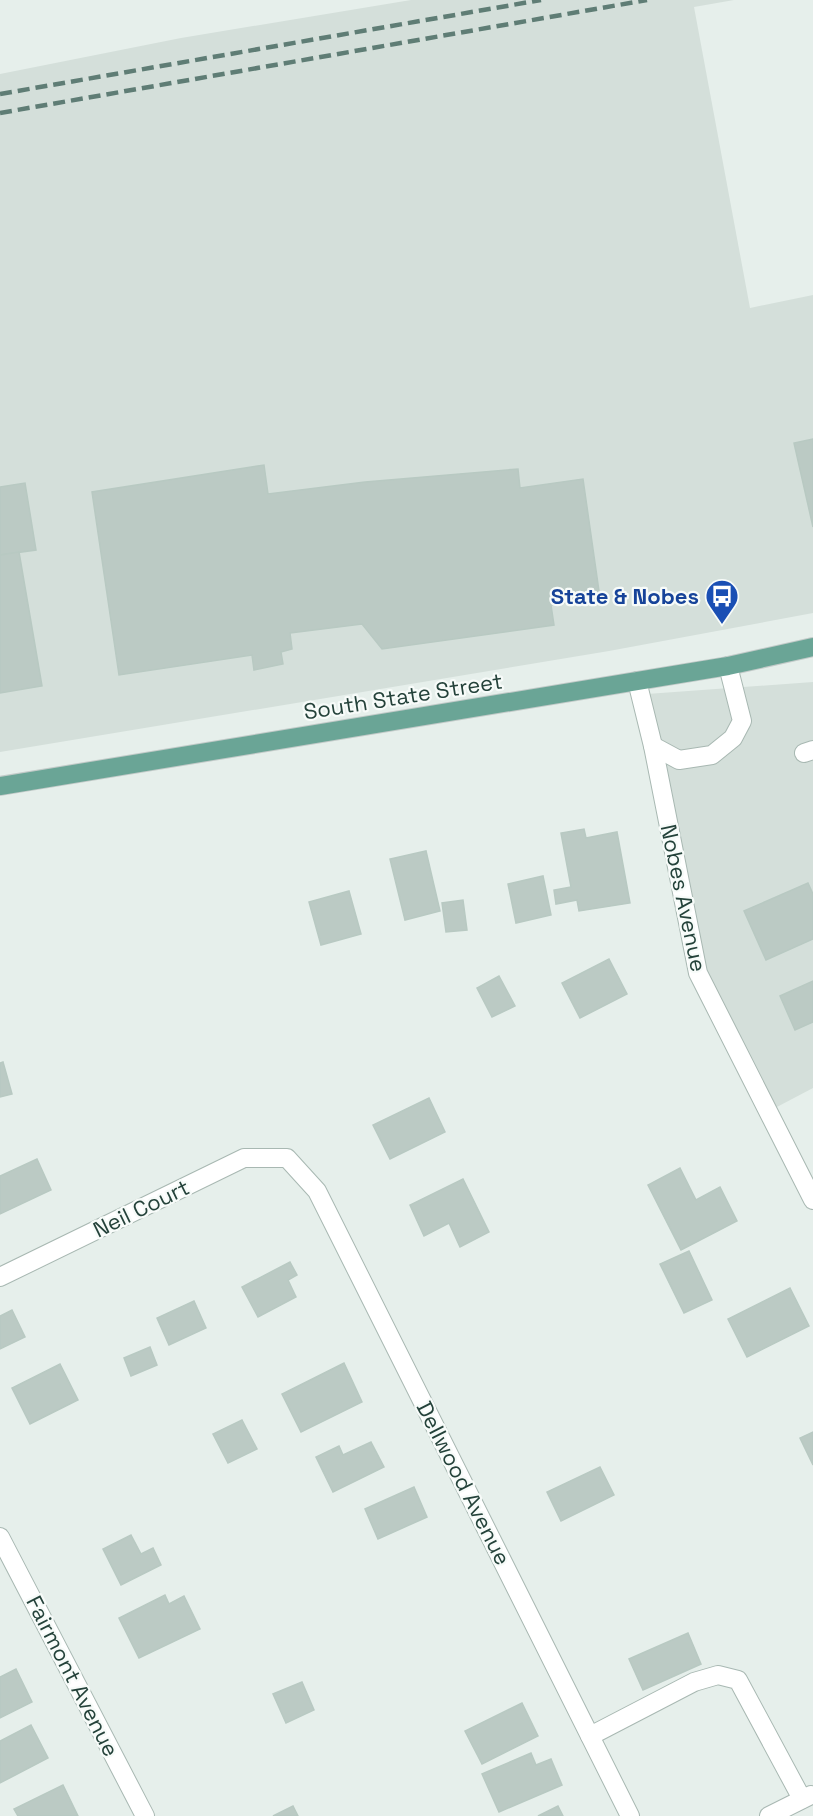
<svg xmlns="http://www.w3.org/2000/svg" width="813" height="1816" font-family="'Space Grotesk',sans-serif">
<rect width="100%" height="100%" fill="#e6efeb"/>
<g fill="#d4dfda">
<path d="M411,0H734L694,7L750,308L813,295V613L609,651L0,752V74L181,38Z"/>
<path d="M813,682V1088L775,1108L703,969L647,694Z"/>
</g>
<g fill="#bbcac4" stroke="#b8c9c2" stroke-width="1.5">
<path d="M813,439V527L794,443Z"/>
<path d="M264,465L268,494L365,482L518,469L520,488L583,479L600,598L551,605L554,625L382,649L362,624L290,633L292,649L281,652L283,664L254,670L252,655L119,675L92,492Z"/>
<path d="M25,483L36,550L0,555V487Z"/>
<path d="M19,552L42,686L0,693V555Z"/>
<path d="M584,829L586,838L617,832L630,903L579,911L577,900L556,904L554,890L571,887L561,833Z"/>
<path d="M426,851L440,911L405,920L390,859Z"/>
<path d="M543,876L551,915L516,923L508,884Z"/>
<path d="M808,883L813,894V939L766,960L744,911Z"/>
<path d="M349,891L361,934L321,945L309,902Z"/>
<path d="M463,900L467,930L446,932L442,903Z"/>
<path d="M609,959L627,994L580,1018L562,983Z"/>
<path d="M499,976L515,1006L492,1017L477,988Z"/>
<path d="M813,981V1022L795,1030L780,996Z"/>
<path d="M3,1062L12,1094L0,1097V1063Z"/>
<path d="M429,1098L445,1132L390,1159L373,1125Z"/>
<path d="M37,1159L51,1190L0,1214V1176Z"/>
<path d="M680,1168L696,1200L720,1187L737,1221L681,1250L648,1185Z"/>
<path d="M463,1179L489,1232L460,1247L449,1223L424,1236L410,1205Z"/>
<path d="M689,1251L712,1300L684,1313L660,1264Z"/>
<path d="M290,1262L297,1275L288,1280L296,1297L258,1317L242,1287Z"/>
<path d="M790,1288L809,1326L747,1357L728,1319Z"/>
<path d="M194,1301L206,1328L169,1345L157,1318Z"/>
<path d="M12,1310L25,1337L0,1349V1316Z"/>
<path d="M150,1347L157,1365L131,1376L124,1358Z"/>
<path d="M344,1363L362,1402L301,1432L282,1394Z"/>
<path d="M60,1364L78,1400L30,1424L12,1388Z"/>
<path d="M242,1420L257,1449L228,1463L213,1434Z"/>
<path d="M813,1432V1465L800,1438Z"/>
<path d="M371,1442L384,1467L333,1492L316,1457L339,1446L343,1455Z"/>
<path d="M600,1467L614,1495L561,1521L547,1492Z"/>
<path d="M414,1487L427,1517L378,1539L365,1509Z"/>
<path d="M131,1535L141,1554L153,1548L161,1565L121,1585L103,1549Z"/>
<path d="M165,1595L169,1604L184,1596L200,1629L139,1658L119,1618Z"/>
<path d="M688,1633L701,1664L643,1690L629,1659Z"/>
<path d="M16,1669L32,1702L0,1718V1677Z"/>
<path d="M302,1682L314,1710L286,1723L273,1694Z"/>
<path d="M522,1703L538,1736L482,1764L465,1731Z"/>
<path d="M31,1725L48,1758L0,1783V1741Z"/>
<path d="M531,1753L536,1765L551,1759L562,1785L499,1812L482,1774Z"/>
<path d="M63,1785L78,1816H18L14,1809Z"/>
<path d="M293,1806L298,1816H273Z"/>
<path d="M558,1806L563,1816H538Z"/>
</g>
<g fill="none" stroke-linecap="round" stroke-linejoin="round">
<defs>
<g id="minor">
<path d="M637,681L653,746L698,973L813,1200"/>
<path d="M653,746L679,760L712,755L733,738L742,721L728,666"/>
<path d="M804,753L813,750"/>
<path d="M0,1277L244,1158H287L317,1191L630,1816"/>
<path d="M0,1537L145,1816"/>
<path d="M590,1736L694,1682L718,1675L738,1680L802,1799"/>
<path d="M769,1816L811,1795"/>
</g>
<path id="major" d="M0,786L728,666L813,647"/>
</defs>
<use href="#minor" stroke="#a8b8b2" stroke-width="20"/>
<use href="#major" stroke="#c2cac8" stroke-width="20"/>
<use href="#minor" stroke="#fff" stroke-width="18"/>
<use href="#major" stroke="#6aa596" stroke-width="18"/>
<g stroke="#5f7d75" stroke-width="4.5" stroke-dasharray="12 6" stroke-linecap="butt">
<path d="M0,94L541,0"/>
<path d="M0,113L647,0"/>
</g>
</g>
<defs>
<symbol id="bus-pin" viewBox="-11 -11 22 30"><path d="M0 17L-7.5 6A9.5 9.5 0 1 1 7.5 6Z" fill="#1a4fb4" stroke="#f7fbf9"/><path d="M-5-6H5V4H4V6H2V4H-2V6H-4V4H-5ZM-3.5-4V0h7V-4ZM-3.5 1.2v1.5H-2V1.2ZM2 1.2v1.5H3.5V1.2Z" fill="#fff"/></symbol>
</defs>
<g fill-rule="evenodd">
<use href="#bus-pin" x="703" y="577" width="38" height="52"/>
</g>
<g text-anchor="middle" stroke-width="4.5" stroke-linejoin="round" paint-order="stroke">
<g font-size="22" font-weight="bold" fill="#164399" stroke="#f7fbf9" text-anchor="end">
<text x="699" y="604">State &amp; Nobes</text>
</g>
<g font-size="22" fill="#24423a" stroke="#f7fbf9">
<text transform="translate(403 696) rotate(-9)" y="8">South State Street</text>
<text transform="translate(684 898) rotate(78)" y="8">Nobes Avenue</text>
<text transform="translate(141 1208) rotate(-26)" y="8">Neil Court</text>
<text transform="translate(464 1483) rotate(63)" y="8">Dellwood Avenue</text>
<text transform="translate(73 1676) rotate(63)" y="8">Fairmont Avenue</text>
</g>
</g>
</svg>
